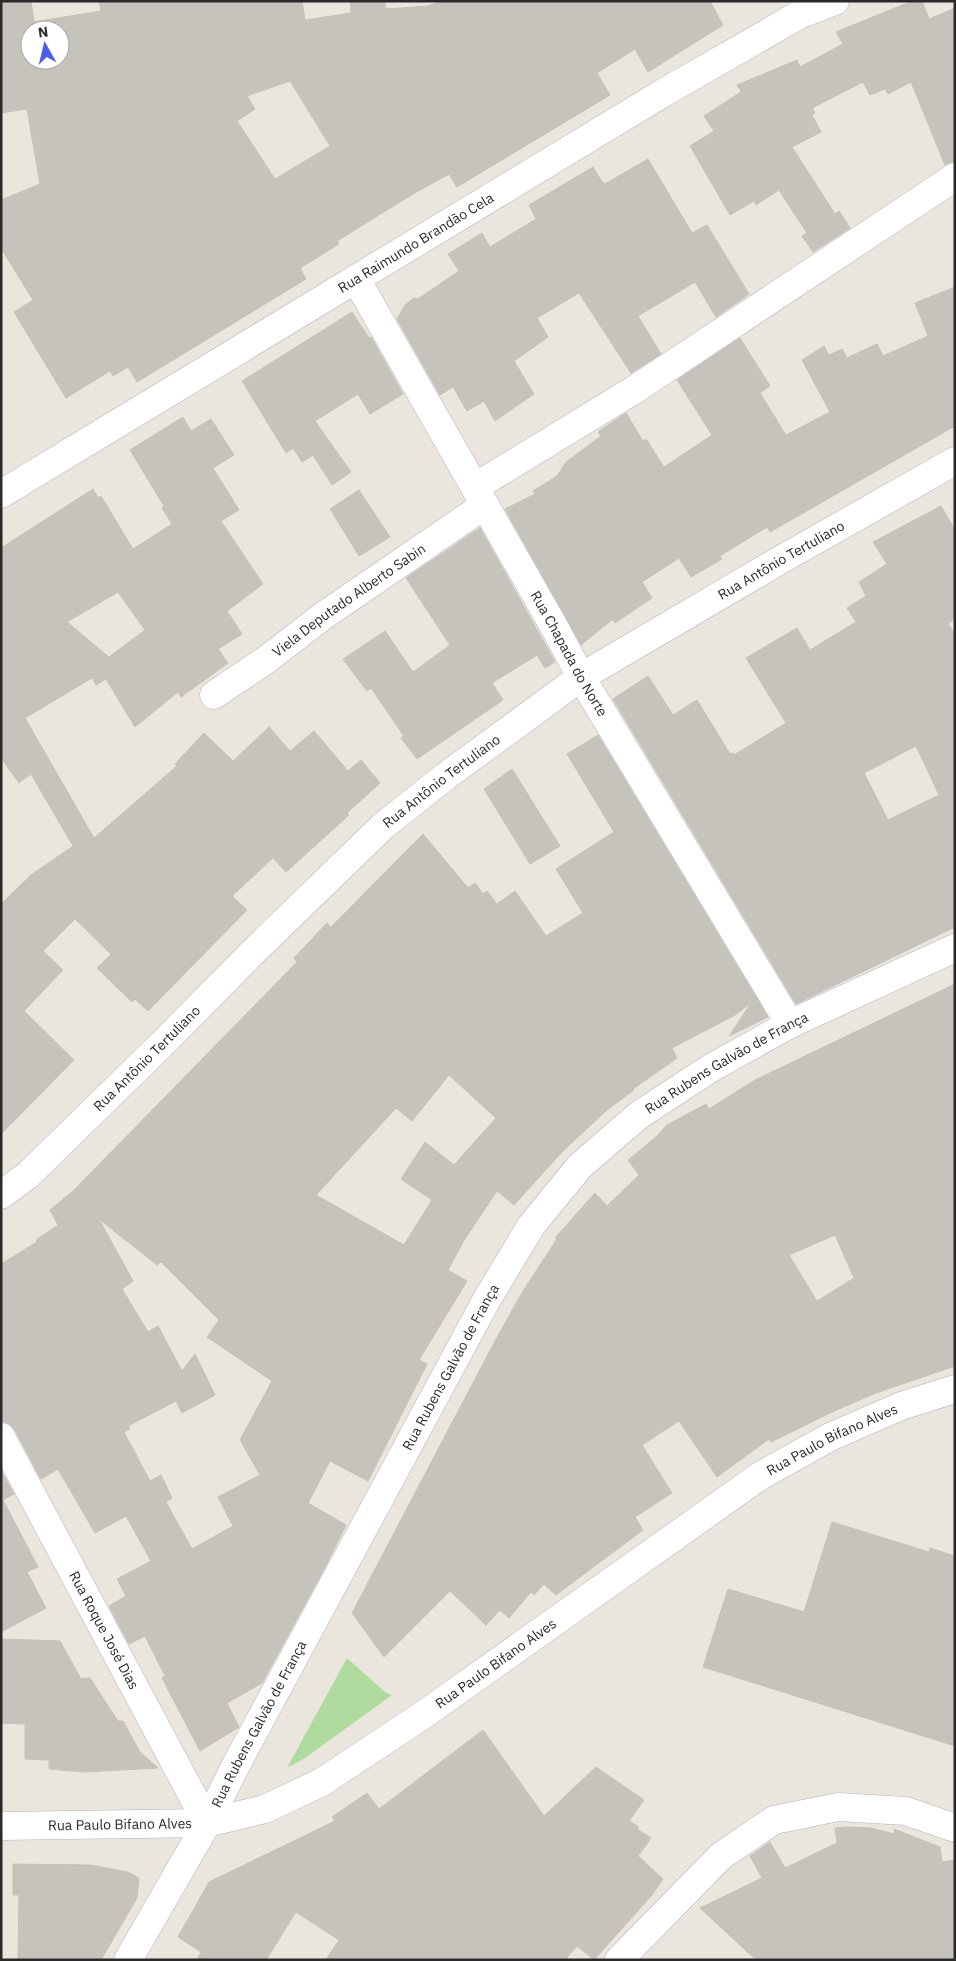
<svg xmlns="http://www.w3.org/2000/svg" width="956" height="1961" font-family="'IBM Plex Sans',sans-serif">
<rect width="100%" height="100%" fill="#ebe6dd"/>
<path fill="#afdc9e" d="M347,1658L385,1692L392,1695L305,1758L287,1768Z"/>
<g fill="#c6c3bd" stroke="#c6c2b7" fill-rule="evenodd">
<path d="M1,1H31L34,22L101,11L99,1H302L305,20L351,13L350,1H385V8H388V9L427,6L441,1H710L723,25L648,72L635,49L597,73L610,95L457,187L449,174L413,194L337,241L339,244L300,268L306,279L137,382L128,367L113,376L110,371L66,398L14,312L33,300L1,248V200L40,184L27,109L1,113ZM30,30H60V60H30ZM290,81L330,146L275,179L237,121L255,109L247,96Z"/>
<path d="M912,1H922L929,19L955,8V161L945,165L911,82L888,94L885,89L870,95L863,82L812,108L815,113L812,115L821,132L792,147L835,214L839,211L850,228L813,252L802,236L807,233L779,190L756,205L754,201L730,215L690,146L714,131L704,116L741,92L737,85L797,60L800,67L843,44L836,32Z"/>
<path d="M648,159L692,233L707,225L749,294L716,317L695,282L638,316L661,354L631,373L579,293L537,318L548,337L514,361L534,394L495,421L484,401L467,411L453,387L440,395L397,319L405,305L414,298L418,299L459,271L448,254L482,233L490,247L536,219L529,205L593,167L602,182H603L605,184Z"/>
<path d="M955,287V426L770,532L767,527L720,556L722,559L691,577L679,558L642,582L652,598L615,623L613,619L581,645L505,509L535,494L533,491L557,476L566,462L601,436L598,432L626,413L643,441L646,439L664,467L712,435L677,380L740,338L770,386L760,393L786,435L830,412L802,360L824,346L829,355L842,349L847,358L877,344L883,356L928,336L915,303Z"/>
<path d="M352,312L369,338L371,337L403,394L370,414L358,394L315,421L351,472L332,485L313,455L302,462L293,448L286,453L242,381Z"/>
<path d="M183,417L191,431L211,419L234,455L213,468L239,510L221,521L263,584L227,611L242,634L218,649L228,663L181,697L178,692L135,727L106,679L96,685L92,678L25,718L94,838L177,766L175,764L204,733L233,761L269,727L290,751L314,731L348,771L361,760L380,783L347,813L349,815L286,872L273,858L232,896L247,910L148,1011L135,999L132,1002L97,968L111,954L75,919L43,951L63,970L24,1011L74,1060L1,1134V904L31,875L73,846L31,774L19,783L1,758V548L93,489L98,498L101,496L133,549L172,524L162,508L164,506L130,450ZM118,592L145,630L109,657L67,622Z"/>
<path d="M359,490L390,537L359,556L330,509Z"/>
<path d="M941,506L955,530V618L948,624L955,634V927L796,1004L613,699L648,676L673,715L697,700L730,754L733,753L734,755L786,723L746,658L797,628L810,650L856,622L847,608L866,596L859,582L887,564L873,542ZM916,746L939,795L888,820L864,773Z"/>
<path d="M480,528L555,662L545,668L537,655L492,683L503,700L417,759L401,738L404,736L371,688L367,691L343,659L385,631L413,672L450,645L406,578Z"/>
<path d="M598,735L768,1017L729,1036L751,1003L735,1015L672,1048L677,1058L633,1089L634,1090L607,1110L562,1152L514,1205L497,1191L463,1242L448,1270L467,1281L419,1360L427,1364L368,1481L330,1461L308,1503L346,1525L323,1571L262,1683L227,1703L239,1727L200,1751L162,1678L165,1676L145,1636L129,1644L109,1606L126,1596L117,1579L151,1561L126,1516L95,1533L58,1469L41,1479L15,1430L9,1424L1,1421V1264L37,1242L36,1240L58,1225L50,1210L74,1190L297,962L294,958L327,923L331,927L423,834L468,888L475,883L483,894L487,891L497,904L515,891L546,936L583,913L556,869L614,832L567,754ZM449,1075L496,1118L454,1165L425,1142L401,1179L432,1200L404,1245L316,1195L396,1108L412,1121ZM99,1219L157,1265L161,1262L219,1320L207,1337L272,1381L240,1440L260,1475L218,1497L233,1526L192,1549L166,1502L172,1498L161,1475L150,1481L124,1432L130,1429L128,1426L176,1401L182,1413L215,1395L195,1354L182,1371L158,1326L148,1332L122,1289L133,1281Z"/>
<path d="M512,769L560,846L530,864L484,789Z"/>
<path d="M955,984V1366L876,1393L832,1412L771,1442L769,1439L717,1477L679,1421L642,1445L672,1493L635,1517L643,1530L556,1595L544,1584L534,1595L531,1592L509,1618L500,1610L486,1625L450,1591L384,1657L352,1613L495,1341L523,1291L557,1239L555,1238L595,1193L607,1206L639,1175L628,1160L656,1137L667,1125L706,1104L709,1109L755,1080ZM835,1235L854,1278L817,1301L789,1255Z"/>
<path d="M1,1471L14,1494L3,1500L38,1567L27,1572L46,1608L1,1632Z"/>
<path d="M832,1522L929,1552L930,1548L955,1556V1746L703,1667L728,1589L804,1612Z"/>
<path d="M1,1639L60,1641L81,1679L90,1678L118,1721H123L140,1752L158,1768L85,1772L49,1769V1760L25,1759V1724L1,1723Z"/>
<path d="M483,1730L544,1816L596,1767L644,1800L629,1821L639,1827L637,1829L651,1838L638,1856L663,1879L652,1895L594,1960L577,1946L565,1960H326L339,1940L296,1912L266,1960H197L201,1952L178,1937L209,1882L335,1821L332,1817L367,1793L379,1809Z"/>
<path d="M847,1827L871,1828L895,1834L894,1829L940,1847L942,1862L955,1860V1960H756L700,1908L762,1878L750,1856L770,1842L785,1868L837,1843L835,1828Z"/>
<path d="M13,1864L91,1865L128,1872L139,1878L137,1898L101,1960H18L19,1895H13Z"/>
</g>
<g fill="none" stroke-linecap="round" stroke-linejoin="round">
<defs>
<g id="minor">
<path id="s1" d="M356,279L556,630L581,677L790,1024"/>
<path d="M475,487L634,390L955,177"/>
<path id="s2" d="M1,494L663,93L799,15L835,1"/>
<path id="s3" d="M214,695L266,660L323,616L485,505"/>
<path id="s4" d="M1,1195L28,1175L164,1042L251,954L383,826L446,776L581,677L782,559L955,461"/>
<path id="s5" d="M1,1437L207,1823"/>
<path id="s6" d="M1,1826L207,1823L265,1809L322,1782L423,1715L760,1476L830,1437L901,1406L955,1389"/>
<path id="s7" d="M128,1960L207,1823L237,1763L486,1301L531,1226L580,1166L639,1115L711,1068L790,1024L955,948"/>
<path d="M619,1960L721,1856L774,1820L838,1807L906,1811L955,1828"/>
</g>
</defs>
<use href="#minor" stroke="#b1b2bc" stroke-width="29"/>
<use href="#minor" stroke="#fff" stroke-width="28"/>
</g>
<g text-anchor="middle" stroke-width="5" stroke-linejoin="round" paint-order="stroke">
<g font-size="14" fill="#2a2a2a" stroke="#fff">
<text dy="5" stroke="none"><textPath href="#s2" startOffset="485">Rua Raimundo Brandão Cela</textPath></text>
<text dy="5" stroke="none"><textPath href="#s4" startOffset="1011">Rua Antônio Tertuliano</textPath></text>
<text dy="5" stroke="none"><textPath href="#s3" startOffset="165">Viela Deputado Alberto Sabin</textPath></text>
<text dy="5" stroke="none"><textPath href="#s1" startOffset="431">Rua Chapada do Norte</textPath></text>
<text dy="5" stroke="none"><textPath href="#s4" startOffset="605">Rua Antônio Tertuliano</textPath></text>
<text dy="5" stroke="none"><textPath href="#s4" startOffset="200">Rua Antônio Tertuliano</textPath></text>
<text dy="5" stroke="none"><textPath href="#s7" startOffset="1095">Rua Rubens Galvão de França</textPath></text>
<text dy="5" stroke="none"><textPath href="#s7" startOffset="675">Rua Rubens Galvão de França</textPath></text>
<text dy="5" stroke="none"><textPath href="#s6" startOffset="944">Rua Paulo Bifano Alves</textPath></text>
<text dy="5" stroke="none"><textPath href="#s5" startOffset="219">Rua Roque José Dias</textPath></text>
<text dy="5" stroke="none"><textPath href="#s6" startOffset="539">Rua Paulo Bifano Alves</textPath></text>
<text dy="5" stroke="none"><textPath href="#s7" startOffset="270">Rua Rubens Galvão de França</textPath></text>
<text dy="5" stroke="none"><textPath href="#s6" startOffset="119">Rua Paulo Bifano Alves</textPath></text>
</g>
</g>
<rect width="956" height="1961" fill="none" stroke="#2a2a2a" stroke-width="5"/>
<g transform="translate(45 45) rotate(352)"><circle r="24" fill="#ffffff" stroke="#aaaaaa"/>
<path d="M0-4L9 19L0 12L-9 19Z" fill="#4c5de9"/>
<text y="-8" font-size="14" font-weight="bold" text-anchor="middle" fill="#2a2a2a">N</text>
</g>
</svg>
